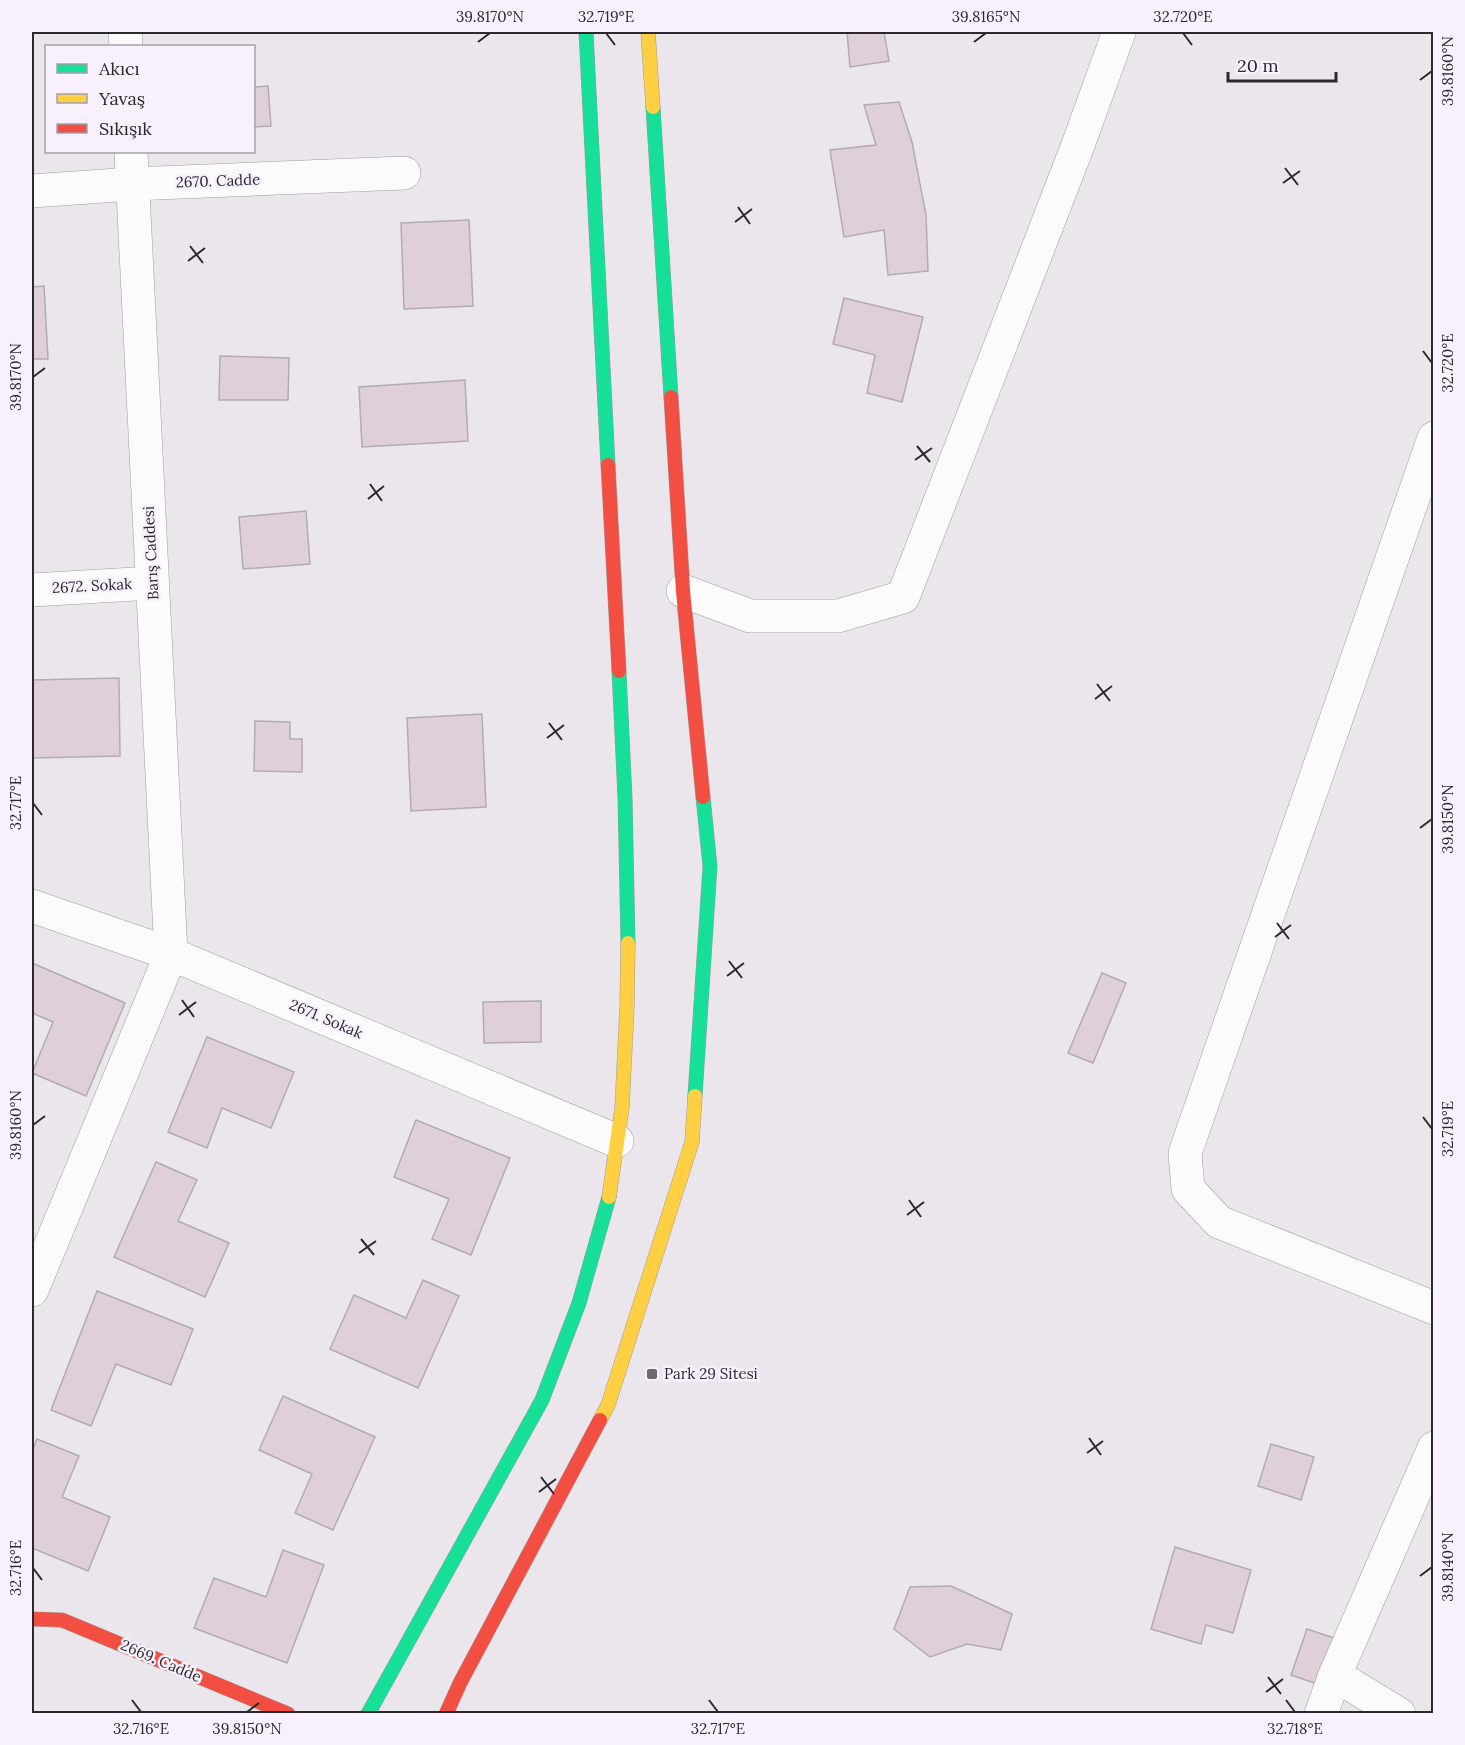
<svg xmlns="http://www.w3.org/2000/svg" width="1465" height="1745" font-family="Lora,serif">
<rect width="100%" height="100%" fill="#eae6ec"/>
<g fill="#decfd8" stroke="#b1acb0" stroke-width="1.5">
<path d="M847,32H884L889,61L850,67Z"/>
<path d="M268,86L271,126L254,127V87Z"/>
<path d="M899,102L912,142L926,215L928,271L888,275L884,230L844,237L830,150L876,145L864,105Z"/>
<path d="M469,220L473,306L404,309L401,223Z"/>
<path d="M44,286L48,359H32V287Z"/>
<path d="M844,298L923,317L902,402L867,393L875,355L833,344Z"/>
<path d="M220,356L289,358L288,400H219Z"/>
<path d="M465,380L468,441L362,447L359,387Z"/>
<path d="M306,511L310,564L243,569L239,517Z"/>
<path d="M119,678L120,756L32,758V680Z"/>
<path d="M482,714L486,807L411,811L407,718Z"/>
<path d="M255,721L290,722V739H302V772L254,771Z"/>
<path d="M32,963L125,1003L86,1096L32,1073L53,1022L32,1013Z"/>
<path d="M1102,973L1126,983L1093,1063L1068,1053Z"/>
<path d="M541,1001V1042L484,1043L483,1002Z"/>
<path d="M207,1037L294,1072L271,1128L222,1108L207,1148L168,1132Z"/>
<path d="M416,1120L510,1158L471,1255L432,1239L449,1199L394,1177Z"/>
<path d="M156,1162L197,1180L178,1221L229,1243L205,1297L114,1257Z"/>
<path d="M423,1280L459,1296L418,1388L330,1349L354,1295L406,1318Z"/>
<path d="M97,1291L193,1329L171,1385L116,1364L91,1426L51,1410Z"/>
<path d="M283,1396L375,1437L333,1530L295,1513L312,1474L259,1450Z"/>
<path d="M37,1439L79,1456L62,1497L110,1517L88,1571L32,1548V1452Z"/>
<path d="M1271,1444L1314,1457L1301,1500L1258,1486Z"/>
<path d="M1175,1547L1251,1570L1233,1633L1206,1625L1201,1644L1151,1629Z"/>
<path d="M283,1550L324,1565L287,1663L194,1628L214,1578L266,1597Z"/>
<path d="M951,1586L1012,1614L1001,1650L967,1644L930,1657L894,1629L910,1587Z"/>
<path d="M1307,1629L1343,1641L1326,1687L1291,1675Z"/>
</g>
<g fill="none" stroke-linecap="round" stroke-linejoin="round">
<defs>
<g id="street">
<path d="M125,32L126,46"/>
<path d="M32,191L132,184L404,173"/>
<path d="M1434,438L1185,1153L1188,1189L1219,1222L1434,1308"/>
<path d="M32,590L152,583"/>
<path d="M683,591L750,616H838L903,597L1078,145L1119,32"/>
<path d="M32,906L171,954L617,1141"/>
<path d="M32,1290L171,954L131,152"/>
<path d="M1335,1675L1399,1714"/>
<path d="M1321,1714L1335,1675L1434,1448"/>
</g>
<g id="fast">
<path d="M586,32L608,465"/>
<path d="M653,107L671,397"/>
<path d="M619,671L625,798L628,943"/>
<path d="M695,1096L710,866L703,797"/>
<path d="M368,1714L542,1400L579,1303L609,1197"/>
</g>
<g id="slow">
<path d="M648,32L653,107"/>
<path d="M609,1197L622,1108L627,1007L628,943"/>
<path d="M600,1420L608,1405L692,1142L695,1096"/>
</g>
<g id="jam">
<path d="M671,397L683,591L703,797"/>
<path d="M608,465L619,671"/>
<path d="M32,1619L62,1620L288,1714"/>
<path d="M446,1714L460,1683L600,1420"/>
</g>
</defs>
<use href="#street" stroke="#a09ca1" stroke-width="34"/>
<use href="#fast" stroke="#a09ca1" stroke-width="15"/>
<use href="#slow" stroke="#a09ca1" stroke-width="15"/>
<use href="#jam" stroke="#a09ca1" stroke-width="15"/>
<use href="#street" stroke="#fcfbfc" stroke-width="33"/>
<use href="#fast" stroke="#16e098" stroke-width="14"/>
<use href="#slow" stroke="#ffcf43" stroke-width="14"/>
<use href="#jam" stroke="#f24e42" stroke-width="14"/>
</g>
<path fill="none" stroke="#2c292d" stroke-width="2" d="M606,33L615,45M1183,33L1192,45M478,42L490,33M974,42L986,33M1420,80L1432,71M1285,168L1298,185M1283,183L1300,171M738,207L750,224M735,222L752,209M190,246L203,263M188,261L205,248M1423,351L1432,363M33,377L45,368M917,446L930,462M915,460L932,448M370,484L382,501M368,499L384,486M1097,684L1110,701M1095,699L1112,686M549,723L562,740M547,738L564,725M33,803L42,815M1420,828L1432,819M1277,923L1289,939M1275,937L1291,925M729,961L742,978M727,976L744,963M182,1000L194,1017M179,1015L196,1002M1423,1117L1432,1129M33,1125L45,1116M909,1200L921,1217M907,1215L924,1202M361,1239L374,1255M359,1253L376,1241M1089,1438L1101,1455M1087,1453L1103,1441M541,1477L554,1494M539,1492L556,1479M33,1568L42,1580M1420,1576L1432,1567M1268,1677L1281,1694M1266,1692L1283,1679M132,1700L141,1712M709,1700L718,1712M1286,1700L1295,1712M247,1712L259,1703"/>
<rect fill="#6e6b70" stroke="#f8f0fc" stroke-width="2" x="646" y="1368" width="12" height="12" rx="3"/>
<g text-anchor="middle" stroke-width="5" stroke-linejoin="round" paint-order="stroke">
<g font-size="15" fill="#2c292d" stroke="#f8f0fc">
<text transform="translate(218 181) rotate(-2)" y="5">2670. Cadde</text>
<text transform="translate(151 553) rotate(-93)" y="5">Barış Caddesi</text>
<text transform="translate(92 586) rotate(-3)" y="5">2672. Sokak</text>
<text transform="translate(326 1019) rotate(23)" y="5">2671. Sokak</text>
<text transform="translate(161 1661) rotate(23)" y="5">2669. Cadde</text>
</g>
<g font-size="15" fill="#2c292d" stroke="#f8f0fc" text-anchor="start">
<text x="664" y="1379">Park 29 Sitesi</text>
</g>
</g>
<rect width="1465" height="1745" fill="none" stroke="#f8f0fc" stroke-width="66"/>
<rect x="45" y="45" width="210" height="108" fill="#f8f0fc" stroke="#a6a0a9" stroke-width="1.5"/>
<rect x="57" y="64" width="30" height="9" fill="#16e098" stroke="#a6a0a9" stroke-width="1.5"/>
<text x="99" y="75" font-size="18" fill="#2c292d">Akıcı</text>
<rect x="57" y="94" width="30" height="9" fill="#ffcf43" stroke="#a6a0a9" stroke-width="1.5"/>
<text x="99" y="105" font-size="18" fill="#2c292d">Yavaş</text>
<rect x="57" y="124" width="30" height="9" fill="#f24e42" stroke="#a6a0a9" stroke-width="1.5"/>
<text x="99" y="135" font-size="18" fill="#2c292d">Sıkışık</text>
<path d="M1228 72v9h108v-9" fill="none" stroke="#2c292d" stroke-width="3"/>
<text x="1237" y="72" font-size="18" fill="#2c292d" stroke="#f8f0fc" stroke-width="4.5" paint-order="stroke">20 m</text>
<rect x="33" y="33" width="1399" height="1679" fill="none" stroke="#2c292d" stroke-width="2"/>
<g font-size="15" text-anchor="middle" fill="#2c292d">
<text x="490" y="22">39.8170°N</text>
<text x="606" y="22">32.719°E</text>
<text x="986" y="22">39.8165°N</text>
<text x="1183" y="22">32.720°E</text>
<text transform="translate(1448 71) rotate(-90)" y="5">39.8160°N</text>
<text transform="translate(1448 363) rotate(-90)" y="5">32.720°E</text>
<text transform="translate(16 377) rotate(-90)" y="5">39.8170°N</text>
<text transform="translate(16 803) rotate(-90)" y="5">32.717°E</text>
<text transform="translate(1448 819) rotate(-90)" y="5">39.8150°N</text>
<text transform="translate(16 1125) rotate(-90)" y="5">39.8160°N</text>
<text transform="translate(1448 1129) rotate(-90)" y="5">32.719°E</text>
<text transform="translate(1448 1567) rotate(-90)" y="5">39.8140°N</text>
<text transform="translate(16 1568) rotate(-90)" y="5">32.716°E</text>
<text x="141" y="1734">32.716°E</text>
<text x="247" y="1734">39.8150°N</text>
<text x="718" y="1734">32.717°E</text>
<text x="1295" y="1734">32.718°E</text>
</g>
</svg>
